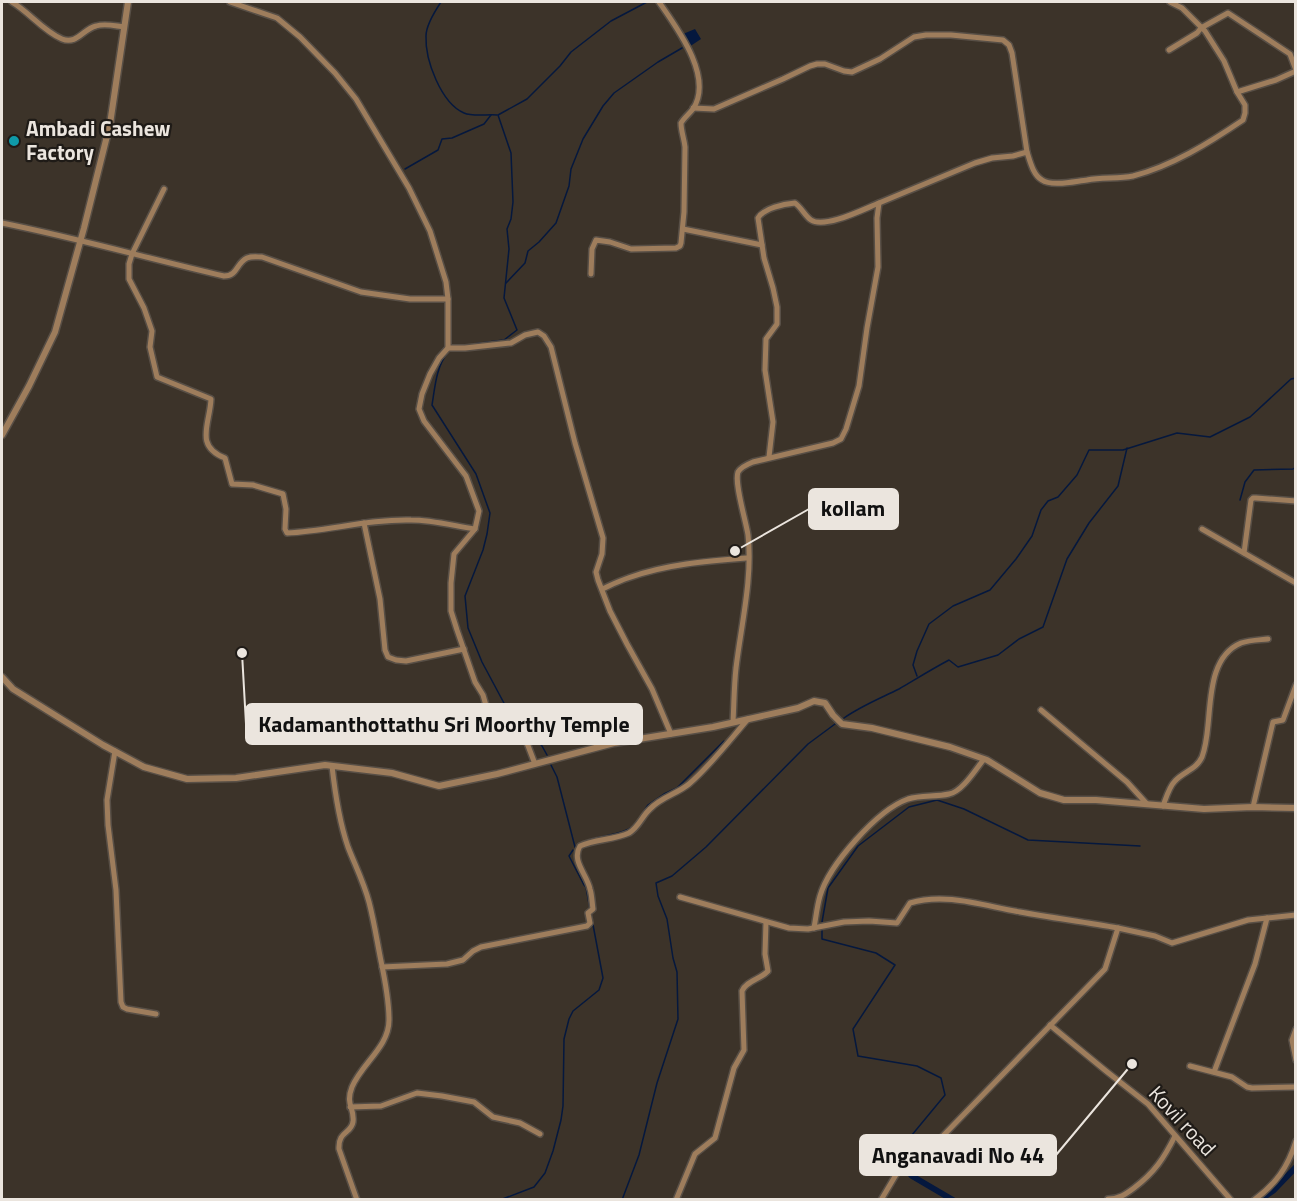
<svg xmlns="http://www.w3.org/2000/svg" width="1297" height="1201" font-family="'Titillium Web',sans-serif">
<rect width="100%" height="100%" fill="#3c3329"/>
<path fill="#05183e" d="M695,29L701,39L689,47L683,34Z"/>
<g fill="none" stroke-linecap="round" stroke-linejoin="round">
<g stroke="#05183e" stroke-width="1.5">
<path d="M441,2C435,11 426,25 426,36C425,60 441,103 464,113C473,117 488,114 497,115"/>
<path d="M405,169L438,150L442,139L452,138L484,124L491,115"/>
<path d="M506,283L525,263L528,251L539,242L556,223L569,186L571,169L583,139L603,106L614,93L658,62L682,48"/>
<path d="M473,344L504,340L517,330L504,298L509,249L507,229L511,219L513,202L511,153L498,115L527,99L560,66L571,52L611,21L647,2"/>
<path d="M448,352C436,367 435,387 432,405L476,474L490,513L487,534L483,550L465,596L468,628L482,662L505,705L525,725L542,746L547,755"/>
<path d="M1240,500L1245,482L1254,470L1293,469L1296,467"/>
<path d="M917,676L913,665L917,651L929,624L953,606L990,590L1016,559L1032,536L1041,510L1048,501L1058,497L1077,475L1089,450H1123L1177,433L1210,437L1250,417L1291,379L1296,378"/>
<path d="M844,718C861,706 881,698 899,689C916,679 932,669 949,660L958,667L998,655L1019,639L1043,627L1067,559L1089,523L1118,486L1127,448"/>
<path d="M551,765L557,777L575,847"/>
<path d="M644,811L648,805L664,794L677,788L724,741"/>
<path d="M577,846C593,834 616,838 632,827"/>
<path d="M573,850L569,856L584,885L586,887L590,909"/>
<path d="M822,922L828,888L858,846L909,807L937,800L964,809L1028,840L1140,846"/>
<path d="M822,930V939L876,953L895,965L853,1029L858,1056L917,1066L941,1078L945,1095L902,1147L900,1161L903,1164"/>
<path d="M500,1200L534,1187L545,1173L553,1151L561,1120L563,1106L564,1039L569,1019L573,1011L599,990L603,978L591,914"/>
<path d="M622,1200L639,1155L657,1083L678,1019L677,972L673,958L667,919L658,896L656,883L672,876L706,847L808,744L835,724"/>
</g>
<g stroke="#05183e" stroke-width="6">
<path d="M907,1170L912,1176L953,1200"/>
<path d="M1260,1200L1274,1190L1296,1167"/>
</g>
<defs>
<g id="minor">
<path d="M12,2C29,12 43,31 62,39C77,45 83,29 96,26C105,23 115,26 124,27"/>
<path d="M230,2L277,18L300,37L335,73L356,99L409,188L430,231L446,282L448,299V348L439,358L430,374L422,394L419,409L424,421L466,476L479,511L475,529L454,554L451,583V611L457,630L475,682L483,695L487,709L519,731L527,743L535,764"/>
<path d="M1169,50L1197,33L1201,28L1228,13L1290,54L1296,70"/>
<path d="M1237,92L1276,80L1296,71"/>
<path d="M693,108L714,109L783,79L810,66L817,64H825L844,71L852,72L880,59L914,37L926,35H951L1003,40L1009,45L1012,53L1027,152"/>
<path d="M164,189L132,254L129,264V279L144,308L152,331L150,347L157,377L211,399C210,424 194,446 225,458L232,484L253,485L283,494L286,509L285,529L287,533C328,531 369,519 411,520C433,520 454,526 475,529"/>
<path d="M2,223C77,238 150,259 224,276C238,276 236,263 247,258C252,256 257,257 262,257L361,292L410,299H448"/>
<path d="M683,229L762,245"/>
<path d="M591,274L592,249L596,240L610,242L631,249L676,248L680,246L681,243L684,212L685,147C684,138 681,131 681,123C684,118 689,114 693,109C714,77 677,28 659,2"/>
<path d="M448,348H465L511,343L525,335L538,332L544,336L551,347L575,443L603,538L602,554L596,572L598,580L610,611L627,644L652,689L671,734"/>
<path d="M769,457L773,422L765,370L766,339L777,324V307L773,288L764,258L758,218C764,208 784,204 795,203C801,207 805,216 811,220C825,229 864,209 879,203"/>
<path d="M364,523L380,599L385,650L388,657L396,660L406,661L464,649"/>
<path d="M1202,529L1296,583"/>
<path d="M1244,553L1251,500L1253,498H1256L1296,501"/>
<path d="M602,589C611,585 619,581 628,578C666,564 708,561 748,558"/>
<path d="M1041,710L1127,782L1147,804"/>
<path d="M733,722C734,704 734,686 736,668C741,626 753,577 748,535C746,521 734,483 738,472C741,467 748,464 753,462L833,443L841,439L846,429L859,386L867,328L878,267L877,218L879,203L975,163L992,158L1013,156L1027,152C1030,161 1033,175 1042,180C1052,187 1076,181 1087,180C1102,177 1118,179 1133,176C1172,166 1209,143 1243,120L1245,113V105L1237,92L1224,61L1205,31L1182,8L1170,2"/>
<path d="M115,751L107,800L108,825L116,890L121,1002L123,1007L127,1009L156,1014"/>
<path d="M332,766C335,793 339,821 348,847C355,865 364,883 369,902C374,921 377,941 381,961C385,980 389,1000 389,1020C389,1047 362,1063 352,1087C345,1105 355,1108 353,1122C351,1134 338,1131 339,1149L357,1200"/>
<path d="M1163,806C1166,798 1169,787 1175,781C1184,771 1196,770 1202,757C1206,746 1207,736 1208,725C1211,698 1210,656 1241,643C1250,640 1259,640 1268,639"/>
<path d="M1253,807L1273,722L1283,720L1296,685"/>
<path d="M680,897L789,928L808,929L844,922L869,921L897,923L910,903C946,892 984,906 1020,912C1053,918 1085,922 1118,928"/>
<path d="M814,928C816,917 817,906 820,896C829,865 877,810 908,799C921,795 936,797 949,794C962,792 976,769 984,759"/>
<path d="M382,967L447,964L463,960L473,951L481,947L587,926L590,923L588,913L593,909C592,903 592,895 590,889C587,874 571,861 580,846C595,839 614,840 629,833C639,827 642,816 650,809C661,797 677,794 689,784C711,765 729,741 748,719"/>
<path d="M1050,1025L1106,1071L1148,1104L1231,1200"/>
<path d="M1296,1029L1292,1040L1296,1060"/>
<path d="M1190,1066L1232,1077L1247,1087L1252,1088L1296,1087"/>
<path d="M1214,1072L1255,964L1267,918"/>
<path d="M350,1107L381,1106L417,1093L442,1096L474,1102L493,1117L520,1123L540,1134"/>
<path d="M1108,1199C1119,1199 1126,1194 1134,1188C1155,1172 1164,1158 1175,1136"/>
<path d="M676,1200L695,1154L715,1138L734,1068L744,1050L742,991C746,981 761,979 768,971L765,954L766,922"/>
<path d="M881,1200L897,1173L938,1141L1105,969L1118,928L1155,936L1172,943L1248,920L1296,915"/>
<path d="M1254,1200C1276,1184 1288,1167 1296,1141"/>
</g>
<g id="tertiary">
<path d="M2,435L29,386L55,332L84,228L110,124L128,2"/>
<path d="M2,677L13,689L103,745L144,767L187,779L236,778L325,765L392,773L439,786L497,774L614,743L713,727L798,708L814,701L825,703L833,715L842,724L872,728L950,747L987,760L1040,793L1064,800H1096L1204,809L1253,807L1296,808"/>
</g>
</defs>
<use href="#minor" stroke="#584f46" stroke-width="8"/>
<use href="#tertiary" stroke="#584f46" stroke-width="9"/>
<use href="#minor" stroke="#9e7d5c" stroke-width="5"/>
<use href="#tertiary" stroke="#9e7d5c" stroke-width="6"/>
</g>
<circle fill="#0f9aa8" stroke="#1f1b17" stroke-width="2" cx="14" cy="141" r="6"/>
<g text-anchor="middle" stroke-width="4.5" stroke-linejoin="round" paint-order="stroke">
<g font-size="21" font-weight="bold" fill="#ebe5de" stroke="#1f1b17" text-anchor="start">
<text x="26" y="136">Ambadi Cashew<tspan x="26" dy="24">Factory</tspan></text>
</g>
<g font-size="21" fill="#ebe5de" stroke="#1f1b17">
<text transform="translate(1182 1121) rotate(47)" y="7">Kovil road</text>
</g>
</g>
<path fill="none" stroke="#ebe5de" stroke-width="2" d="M735 551L809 509M242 653L246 724M1132 1064L1056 1155"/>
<g fill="#ebe5de" stroke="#1f1b17" stroke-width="2">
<circle cx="735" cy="551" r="6"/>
<circle cx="242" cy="653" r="6"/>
<circle cx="1132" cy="1064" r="6"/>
</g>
<g fill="#ebe5de" stroke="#ebe5de" stroke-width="2">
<rect x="809" y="489" width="89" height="40" rx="6"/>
<rect x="246" y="704" width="396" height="40" rx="6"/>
<rect x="860" y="1135" width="196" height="40" rx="6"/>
</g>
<g font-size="22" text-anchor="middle" font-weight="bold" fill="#111">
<text x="853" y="516">kollam</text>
<text x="444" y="732">Kadamanthottathu Sri Moorthy Temple</text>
<text x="958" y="1163">Anganavadi No 44</text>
</g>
<rect width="1297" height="1201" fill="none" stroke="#ebe5de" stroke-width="6"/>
</svg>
